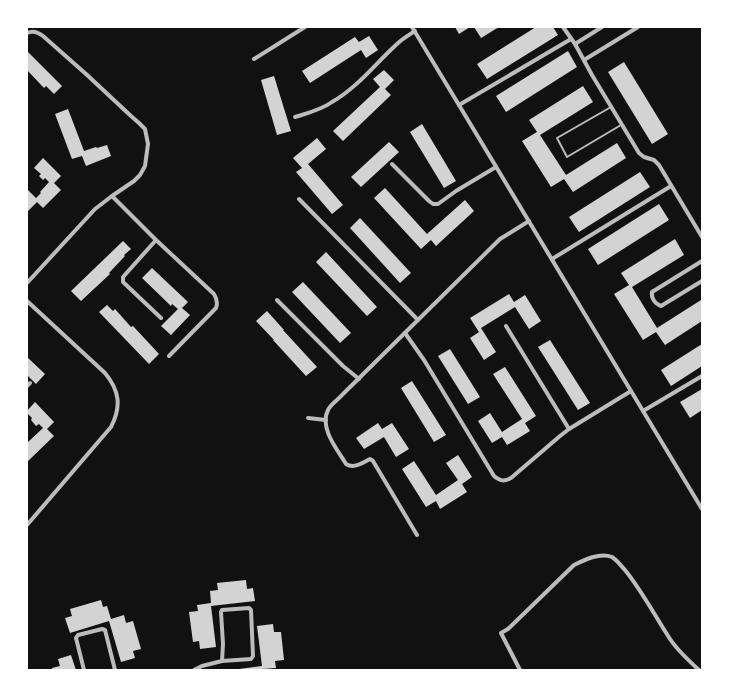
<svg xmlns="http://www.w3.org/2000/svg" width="729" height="697" font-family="Figtree,sans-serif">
<rect width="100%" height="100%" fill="#111"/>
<g fill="#d3d3d3">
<path d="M455,27H470L459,34Z"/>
<path d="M474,27H499L481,38Z"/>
<path d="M536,27H553L558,35L487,79L477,64Z"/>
<path d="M369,36L378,50L366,58L361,50L310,83L302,71L355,37L359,42Z"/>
<path d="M27,51L62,86L54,94L46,86L44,88L27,70Z"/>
<path d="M568,51L577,67L506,112L496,96Z"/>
<path d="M624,62L668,134L652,144L608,72Z"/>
<path d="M384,70L394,80L385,89L391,95L343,141L333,131L380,87L373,79Z"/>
<path d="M274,76L291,131L277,135L261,80Z"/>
<path d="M583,86L593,102L540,135L566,175L617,143L626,158L573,192L564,179L551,187L522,141L537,132L529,120Z"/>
<path d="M68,109L84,151L96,147L97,148L107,145L111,156L86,166L82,156L72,159L55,114Z"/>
<path d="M422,124L456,181L444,188L410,132Z"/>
<path d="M317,138L326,149L308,164L343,205L332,214L296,172L302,168L293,158Z"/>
<path d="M389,142L399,152L361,187L351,177Z"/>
<path d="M43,158L61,176L54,183L61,190L43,208L37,202L28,211L27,209V189L36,198L41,193L40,192L49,182L45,178L43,180L39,176L41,174L34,168Z"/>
<path d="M640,172L650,187L579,232L569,217Z"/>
<path d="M385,188L427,234L465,200L474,211L436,246L431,240L421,249L374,198Z"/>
<path d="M659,204L669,220L598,265L588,249Z"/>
<path d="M360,218L411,273L400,283L350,228Z"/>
<path d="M675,239L684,255L632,287L657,328L701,300L702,301V321L665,345L656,332L643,340L614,294L629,285L621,273Z"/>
<path d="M123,241L131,249L124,255L125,256L109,273L110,274L81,301L71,291Z"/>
<path d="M326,252L377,307L367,316L316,262Z"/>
<path d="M152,268L188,302L182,308L190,315L171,335L161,326L178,309L172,304L171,306L142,278Z"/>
<path d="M303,282L351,333L340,343L292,292Z"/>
<path d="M509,294L514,302L525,295L541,321L529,329L515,307L481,328L496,352L484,360L470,338L479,332L470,318Z"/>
<path d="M107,305L113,311L115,309L131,327L133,326L159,354L149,364L99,312Z"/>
<path d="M267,311L284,330H283L317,367L306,376L273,340H274L256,321Z"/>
<path d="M550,340L590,403L578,410L538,347Z"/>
<path d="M702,344V366L671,386L661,370Z"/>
<path d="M450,349L480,397L468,404L438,356Z"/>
<path d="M27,357L45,374L36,384L27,375Z"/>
<path d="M505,367L536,416L525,423L530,431L507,445L502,437L492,443L478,421L490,413L502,432L522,419L493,374Z"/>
<path d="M412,381L446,435L434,442L401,388Z"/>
<path d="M702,389V410L690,418L680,402Z"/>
<path d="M35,402L54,422L47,429L54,436L27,462V443L43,428L39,424L36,426L31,420L32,418L27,413V411Z"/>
<path d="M378,423L382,429L392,423L409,449L396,457L384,437L364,449L356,438Z"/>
<path d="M458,455L472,477L462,484L467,492L440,509L436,501L426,507L402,469L414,461L436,495L458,480L446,463Z"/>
<path d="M246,580L247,589L253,588L255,601L211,606L216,647L200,649L199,641L193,642L189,612L198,611L197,605L211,603L210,591L218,590L217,583Z"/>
<path d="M101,600L103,607L107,606L111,619L124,615L126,623L133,621L141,649L133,651L135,658L121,662L109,621L70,633L65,618L72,616L70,609Z"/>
<path d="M273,624L274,632H281L284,660L275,661L276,668L262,669V670H239V669L262,666L257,626Z"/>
<path d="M71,655L76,670H53L52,668L60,666L58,659Z"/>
</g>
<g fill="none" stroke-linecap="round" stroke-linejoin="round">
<path stroke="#bcbcbc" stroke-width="2" d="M611,107L557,138L567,157L621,125"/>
<g stroke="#bcbcbc" stroke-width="4">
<path d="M412,27L702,509"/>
<path d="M563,27L575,44L592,75L639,153L644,157L654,160L659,165L702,237"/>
<path d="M27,33C33,30 38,32 43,36L86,74L131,116L139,123L145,129L148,144L145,166L140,175L134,181L112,196L95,209L27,283"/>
<path d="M575,44L602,27"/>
<path d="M254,59L305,27"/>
<path d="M584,60L638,27"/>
<path d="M459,105L571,39"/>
<path d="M295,117C308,113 321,110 332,102C358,87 375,64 397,44C402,39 409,35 415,31"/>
<path d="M392,164L429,201L433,204H438L456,191L496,167"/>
<path d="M112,196L156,240L214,294C217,299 218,303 216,308L169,356"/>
<path d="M299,199L418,320"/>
<path d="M156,240L123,277V282L161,318"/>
<path d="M552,259L671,186"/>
<path d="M702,261L652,292C651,298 655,304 661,306L702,281"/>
<path d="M277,300L343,366L359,379"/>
<path d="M27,301L105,373C119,390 122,406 111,427L27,525"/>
<path d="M506,326L569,429"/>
<path d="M405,333L424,360L494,476C500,481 504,482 511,478L560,436L569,429L631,391"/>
<path d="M27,386L30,383"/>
<path d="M643,411L702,376"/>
<path d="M308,418L326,420"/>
<path d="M417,535L373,461L370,459C362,463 354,469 346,464C337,449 319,428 328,410C331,404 338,400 343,394L500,239L529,221"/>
<path d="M249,608L251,610L253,656L251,659L222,661L223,644L221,612L222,610Z"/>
<path d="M84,670L76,638L78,635L102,629L105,630L115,670"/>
<path d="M194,670L202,666L222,661"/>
<path d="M520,670L501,633L508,629L574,565C584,560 600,552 612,557C617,560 621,566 625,570C642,591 655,616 670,639C678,651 688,660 699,670"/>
</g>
</g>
<rect width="729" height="697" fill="none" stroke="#ffffff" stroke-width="56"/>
</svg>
